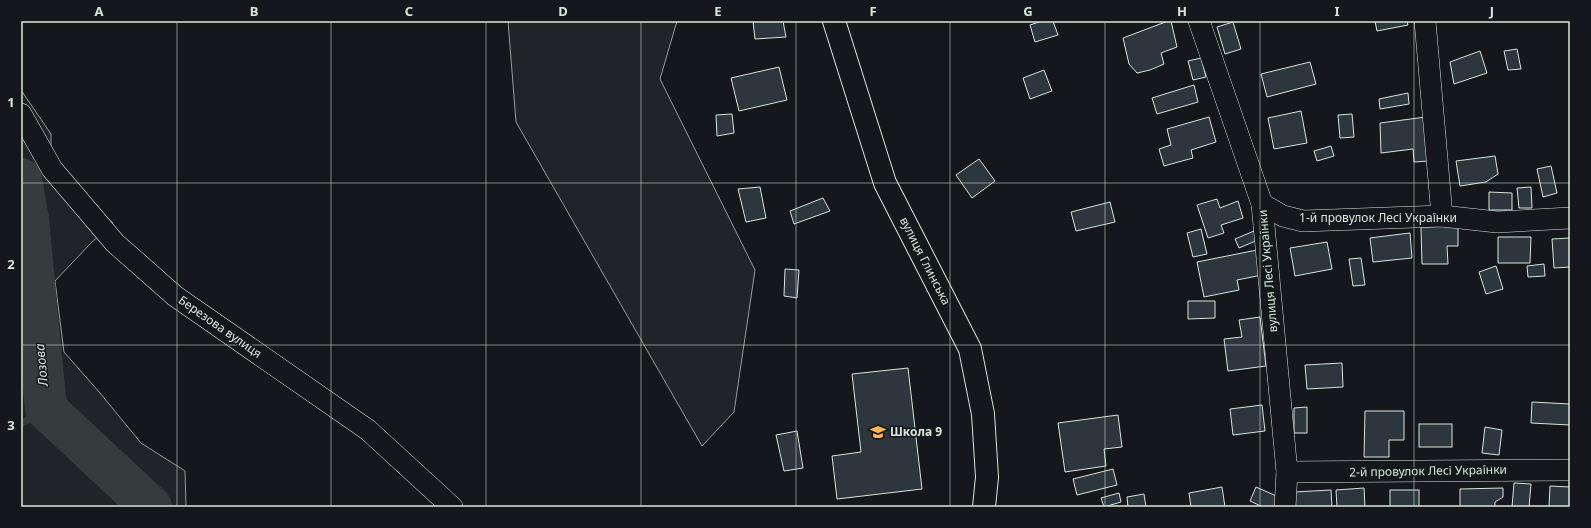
<svg xmlns="http://www.w3.org/2000/svg" width="1591" height="528" font-family="'Noto Sans',sans-serif">
<rect width="100%" height="100%" fill="#14181c"/>
<g fill="#202428" stroke="#939e99">
<path d="M508,21H677L660,79L755,270L734,412L702,446L516,122Z"/>
<path d="M21,90L51,134V151L82,195L113,223L91,243L55,281L64,352L100,393L141,443L185,471L186,507H21Z"/>
</g>
<g fill="none" stroke-linecap="round" stroke-linejoin="round">
<path stroke="#363b3e" stroke-width="7" d="M21,424L46,409"/>
<path stroke="#363b3e" stroke-width="42" d="M21,179L28,219L46,409L151,507"/>
</g>
<g fill="#2c363c" stroke="#d8e6dc">
<path d="M753,21H783L786,37L755,39Z"/>
<path d="M1042,21H1053L1058,35L1035,42L1030,25Z"/>
<path d="M1168,21H1171L1177,47L1161,53L1164,64L1150,70L1137,73L1129,64L1123,38Z"/>
<path d="M1375,21H1407L1408,25L1377,31Z"/>
<path d="M1233,22L1241,49L1225,54L1217,27Z"/>
<path d="M1517,49L1521,69L1508,70L1504,51Z"/>
<path d="M1480,51L1487,73L1454,84L1450,62Z"/>
<path d="M1201,58L1206,77L1193,80L1188,61Z"/>
<path d="M1310,62L1316,84L1267,97L1261,74Z"/>
<path d="M779,67L787,100L739,111L731,78Z"/>
<path d="M1044,70L1052,91L1030,99L1023,78Z"/>
<path d="M1194,85L1198,102L1157,114L1152,98Z"/>
<path d="M1408,93L1409,104L1380,109L1379,99Z"/>
<path d="M1301,111L1307,143L1274,149L1268,118Z"/>
<path d="M732,114L734,133L717,136L716,115Z"/>
<path d="M1352,114L1354,137L1340,138L1338,115Z"/>
<path d="M1209,117L1216,142L1191,150L1193,158L1164,166L1159,149L1171,145L1167,129Z"/>
<path d="M1426,117L1429,161L1414,162L1413,149L1381,153L1380,123Z"/>
<path d="M1331,146L1334,156L1317,161L1314,151Z"/>
<path d="M1495,156L1498,174L1486,182L1460,186L1456,161Z"/>
<path d="M979,159L995,181L972,198L956,175Z"/>
<path d="M1551,166L1557,193L1543,197L1537,169Z"/>
<path d="M760,187L766,218L746,222L738,189Z"/>
<path d="M1531,187L1532,208H1519L1517,188Z"/>
<path d="M1489,192L1512,193V210H1489Z"/>
<path d="M823,198L830,211L794,224L790,211Z"/>
<path d="M1217,199L1220,208L1238,201L1243,218L1221,225L1224,233L1208,238L1197,205Z"/>
<path d="M1110,202L1115,222L1076,231L1071,212Z"/>
<path d="M1458,226V246H1447L1448,264H1422L1421,227Z"/>
<path d="M1201,229L1207,254L1193,257L1187,233Z"/>
<path d="M1254,231L1258,240L1239,248L1235,239Z"/>
<path d="M1410,233L1412,258L1373,262L1370,238Z"/>
<path d="M1498,237H1531L1530,263H1498Z"/>
<path d="M1570,238V267L1554,268L1552,239Z"/>
<path d="M1327,242L1332,269L1295,276L1290,248Z"/>
<path d="M1257,250L1262,275L1237,280L1239,290L1204,297L1197,262Z"/>
<path d="M1361,258L1365,285L1353,286L1349,259Z"/>
<path d="M1544,264L1545,276L1528,277L1527,266Z"/>
<path d="M1496,266L1503,289L1486,294L1479,272Z"/>
<path d="M785,269L799,270L797,298L784,296Z"/>
<path d="M1188,301H1215V318L1188,319Z"/>
<path d="M1260,317L1266,366L1228,371L1224,339L1242,337L1239,320Z"/>
<path d="M1342,363L1343,387L1307,389L1305,365Z"/>
<path d="M908,368L922,489L837,499L832,456L861,452L852,374Z"/>
<path d="M1532,402L1570,404V425L1531,423Z"/>
<path d="M1262,405L1265,431L1233,435L1230,409Z"/>
<path d="M1307,407V433H1294V408Z"/>
<path d="M1365,411H1404V440H1389V457H1364Z"/>
<path d="M1118,415L1122,447L1104,449L1106,466L1065,472L1058,423Z"/>
<rect x="1419" y="424" width="33" height="23"/>
<path d="M1485,427L1502,430L1499,455L1482,453Z"/>
<path d="M797,431L803,468L784,471L776,435Z"/>
<path d="M1113,469L1117,485L1077,495L1073,479Z"/>
<path d="M1514,483L1531,484L1529,507H1512Z"/>
<path d="M1550,486L1570,487V507H1549Z"/>
<path d="M1222,487L1225,507H1191L1189,493Z"/>
<path d="M1256,487L1281,498L1277,507H1263L1250,501Z"/>
<path d="M1364,488L1365,507H1337L1336,490Z"/>
<path d="M1503,488V497L1495,502V507H1460V489Z"/>
<path d="M1331,490L1332,507H1295L1294,492Z"/>
<rect x="1390" y="490" width="29" height="17"/>
<path d="M1119,493L1121,502L1104,507L1101,498Z"/>
<path d="M1144,494L1146,507H1128L1127,497Z"/>
</g>
<g fill="none" stroke-linecap="round" stroke-linejoin="round">
<defs>
<g id="minor">
<path d="M1199,21L1262,204L1287,472L1285,507"/>
<path d="M1425,21L1442,216"/>
<path d="M21,114L52,169L115,243L175,296L368,430L452,507"/>
<path d="M1262,204L1283,216L1303,221L1442,216L1497,222L1570,218"/>
<path d="M1287,472L1570,470"/>
</g>
<path id="secondary" d="M834,21L885,183L970,349L983,414L987,477L984,507"/>
</defs>
<use href="#minor" stroke="#d8e6dc" stroke-width="22"/>
<use href="#secondary" stroke="#d8e6dc" stroke-width="24"/>
<use href="#minor" stroke="#14181c" stroke-width="21"/>
<use href="#secondary" stroke="#14181c" stroke-width="22"/>
</g>
<path fill="none" stroke="#d8e6dc" stroke-width="1" stroke-opacity="0.55" d="M177,21V507M331,21V507M486,21V507M641,21V507M796,21V507M950,21V507M1105,21V507M1260,21V507M1414,21V507M21,183H1570M21,345H1570"/>
<defs>
<symbol id="school-bare" viewBox="-9 -9 18 18"><path d="M0-5L7-2L0 1L-7-2ZM-4 1L0 2.5L4 1V4Q0 6-4 4Z" fill="#ffb74d" stroke="#14181c" stroke-width="2.5" paint-order="stroke"/></symbol>
</defs>
<g fill-rule="evenodd">
<use href="#school-bare" x="867" y="421" width="22" height="22"/>
</g>
<g text-anchor="middle" stroke-width="3" stroke-linejoin="round" paint-order="stroke">
<g font-size="12" fill="#d8e6dc" stroke="#14181c">
<text x="1378" y="222">1-й провулок Лесі Українки</text>
<text transform="translate(925 261) rotate(63)" y="4">вулиця Глинська</text>
<text transform="translate(1268 271) rotate(-95)" y="4">вулиця Лесі Українки</text>
<text transform="translate(220 327) rotate(35)" y="4">Березова вулиця</text>
<text transform="translate(1428 471) rotate(-1)" y="4">2-й провулок Лесі Українки</text>
</g>
<g font-size="12" font-weight="bold" fill="#d8e6dc" stroke="#14181c" text-anchor="start">
<text x="890" y="436">Школа 9</text>
</g>
<g font-size="13" font-style="italic" fill="#d8e6dc" stroke="#14181c">
<text transform="translate(41 365) rotate(-95)" y="5">Лозова</text>
</g>
</g>
<rect width="1591" height="528" fill="none" stroke="#14181c" stroke-width="44"/>
<rect x="22" y="22" width="1547" height="484" fill="none" stroke="#d8e6dc" stroke-width="1.5"/>
<g font-size="13" text-anchor="middle" font-weight="bold" fill="#d8e6dc">
<text x="99" y="16">A</text>
<text x="254" y="16">B</text>
<text x="409" y="16">C</text>
<text x="563" y="16">D</text>
<text x="718" y="16">E</text>
<text x="873" y="16">F</text>
<text x="1028" y="16">G</text>
<text x="1182" y="16">H</text>
<text x="1337" y="16">I</text>
<text x="1492" y="16">J</text>
<text x="11" y="107">1</text>
<text x="11" y="269">2</text>
<text x="11" y="430">3</text>
</g>
</svg>
